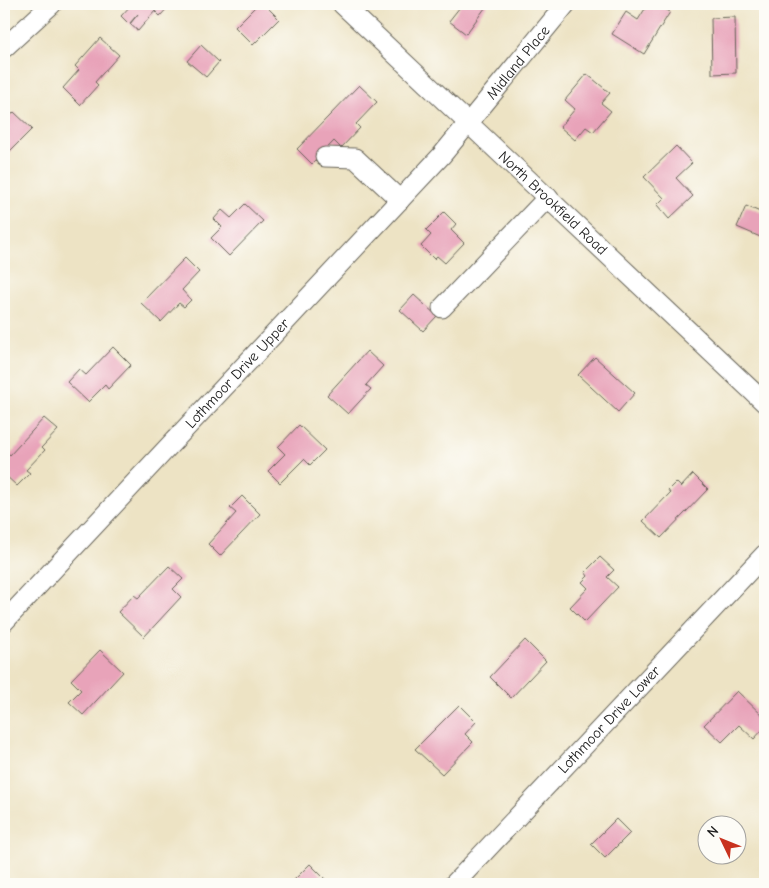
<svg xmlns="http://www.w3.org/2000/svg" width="769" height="888" font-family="'Comic Neue',sans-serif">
<rect width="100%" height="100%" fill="#fdfcf7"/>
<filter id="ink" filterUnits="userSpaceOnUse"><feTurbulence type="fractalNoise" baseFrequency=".02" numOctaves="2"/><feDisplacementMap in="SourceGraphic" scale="10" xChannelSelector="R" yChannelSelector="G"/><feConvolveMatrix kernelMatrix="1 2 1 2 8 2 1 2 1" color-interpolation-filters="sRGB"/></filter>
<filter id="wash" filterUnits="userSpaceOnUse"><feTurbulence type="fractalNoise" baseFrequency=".0096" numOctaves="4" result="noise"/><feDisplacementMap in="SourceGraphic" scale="20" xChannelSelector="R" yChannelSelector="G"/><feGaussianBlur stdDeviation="1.12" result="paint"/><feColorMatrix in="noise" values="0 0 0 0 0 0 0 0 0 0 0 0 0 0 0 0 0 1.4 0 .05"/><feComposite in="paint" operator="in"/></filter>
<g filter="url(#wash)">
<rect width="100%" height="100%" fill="#ede3c4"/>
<g id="blocks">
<g fill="#e8a3b9">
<path d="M132,4H171L160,16L155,11L138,31L130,24L138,14L129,24L121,16Z"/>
<path d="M258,4H264L279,19L253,45L235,27Z"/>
<path d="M455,4H488L466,34L449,21L460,7Z"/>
<path d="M648,4H657L670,12L644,54L612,34L626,12L638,20Z"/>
<path d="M735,17L736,73L712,74L711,18Z"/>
<path d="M100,38L119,55L95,82L98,85L80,105L63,88L79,70L75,66Z"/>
<path d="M201,45L219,62L206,77L187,61Z"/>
<path d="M587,74L610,93L601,103L611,111L593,132L586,127L575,140L560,127L575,109L565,100Z"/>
<path d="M359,85L377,102L356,124L360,128L341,148L334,141L312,164L297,149Z"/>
<path d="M14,112L32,129L4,157V123Z"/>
<path d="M676,146L692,163L676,178L693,196L669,219L657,205L664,198L644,177Z"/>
<path d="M245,204L263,221L229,256L211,238L222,227L214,219L222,210L231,218Z"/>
<path d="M746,206L765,214V239L737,227Z"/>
<path d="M444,212L456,224L451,230L464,243L445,263L437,256L434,259L421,246L431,235L426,230Z"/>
<path d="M185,258L199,272L182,290L191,300L184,307L179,303L161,322L141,303Z"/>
<path d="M414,295L437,316L423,331L400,310Z"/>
<path d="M113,347L131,365L108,389L105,385L88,402L67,382L79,369L86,375Z"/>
<path d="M367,351L383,366L366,385L371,389L348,414L327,395Z"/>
<path d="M595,357L635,393L618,412L578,375Z"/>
<path d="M44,418L58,430L42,447L45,450L26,470L30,473L17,486L4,474V449L10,455Z"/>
<path d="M299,425L325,450L310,465L304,459L280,483L268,471L285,454L278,447Z"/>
<path d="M693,474L708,489L661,538L643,521L670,493L668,490L676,482L681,487Z"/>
<path d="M242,496L260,514L220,556L208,544L236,513L230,508Z"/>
<path d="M600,557L614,570L607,577L618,587L585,622L570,607L588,588L582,582L588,576L585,572Z"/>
<path d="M169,566L183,579L173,589L181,597L144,637L118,612L134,595L138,598Z"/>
<path d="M525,640L546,661L511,698L490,677Z"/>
<path d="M100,650L123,672L83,715L69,702L81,690L71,680Z"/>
<path d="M737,691L765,718V727L754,739L739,725L722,742L704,725Z"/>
<path d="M459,705L476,722L465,734L473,742L442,774L415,749Z"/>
<path d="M616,819L630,833L605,858L591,844Z"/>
<path d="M310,864L330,884H290Z"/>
</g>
</g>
</g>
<g filter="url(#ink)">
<use href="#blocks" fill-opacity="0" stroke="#656257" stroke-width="1"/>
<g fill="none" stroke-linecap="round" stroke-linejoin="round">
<defs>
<g id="minor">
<path id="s1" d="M342,4L765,403"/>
<path d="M4,48L52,4"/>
<path d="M325,157L355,158L400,200"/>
<path d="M442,308L548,197"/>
<path id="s2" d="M4,622L442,155L566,4"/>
<path id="s3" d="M454,884L765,554"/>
</g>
</defs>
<use href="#minor" stroke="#656257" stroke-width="21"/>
<use href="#minor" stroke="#fff" stroke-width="19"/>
</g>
</g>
<g text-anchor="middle" stroke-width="5" stroke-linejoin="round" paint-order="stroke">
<g font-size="15" fill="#1c1c1c" stroke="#fdfcf7">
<text dy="5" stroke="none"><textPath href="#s2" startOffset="760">Midland Place</textPath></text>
<text dy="5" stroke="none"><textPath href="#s1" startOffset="290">North Brookfield Road</textPath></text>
<text dy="5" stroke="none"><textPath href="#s2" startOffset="341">Lothmoor Drive Upper</textPath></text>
<text dy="5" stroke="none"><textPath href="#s3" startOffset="226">Lothmoor Drive Lower</textPath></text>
</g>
</g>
<rect width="769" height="888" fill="none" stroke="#fdfcf7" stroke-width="20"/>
<g transform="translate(722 840) rotate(313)"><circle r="24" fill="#fdfcf7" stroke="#a3a29f"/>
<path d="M0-4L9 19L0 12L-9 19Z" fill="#c8321e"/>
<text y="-8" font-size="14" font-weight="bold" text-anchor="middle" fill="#1c1c1c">N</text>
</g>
</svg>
